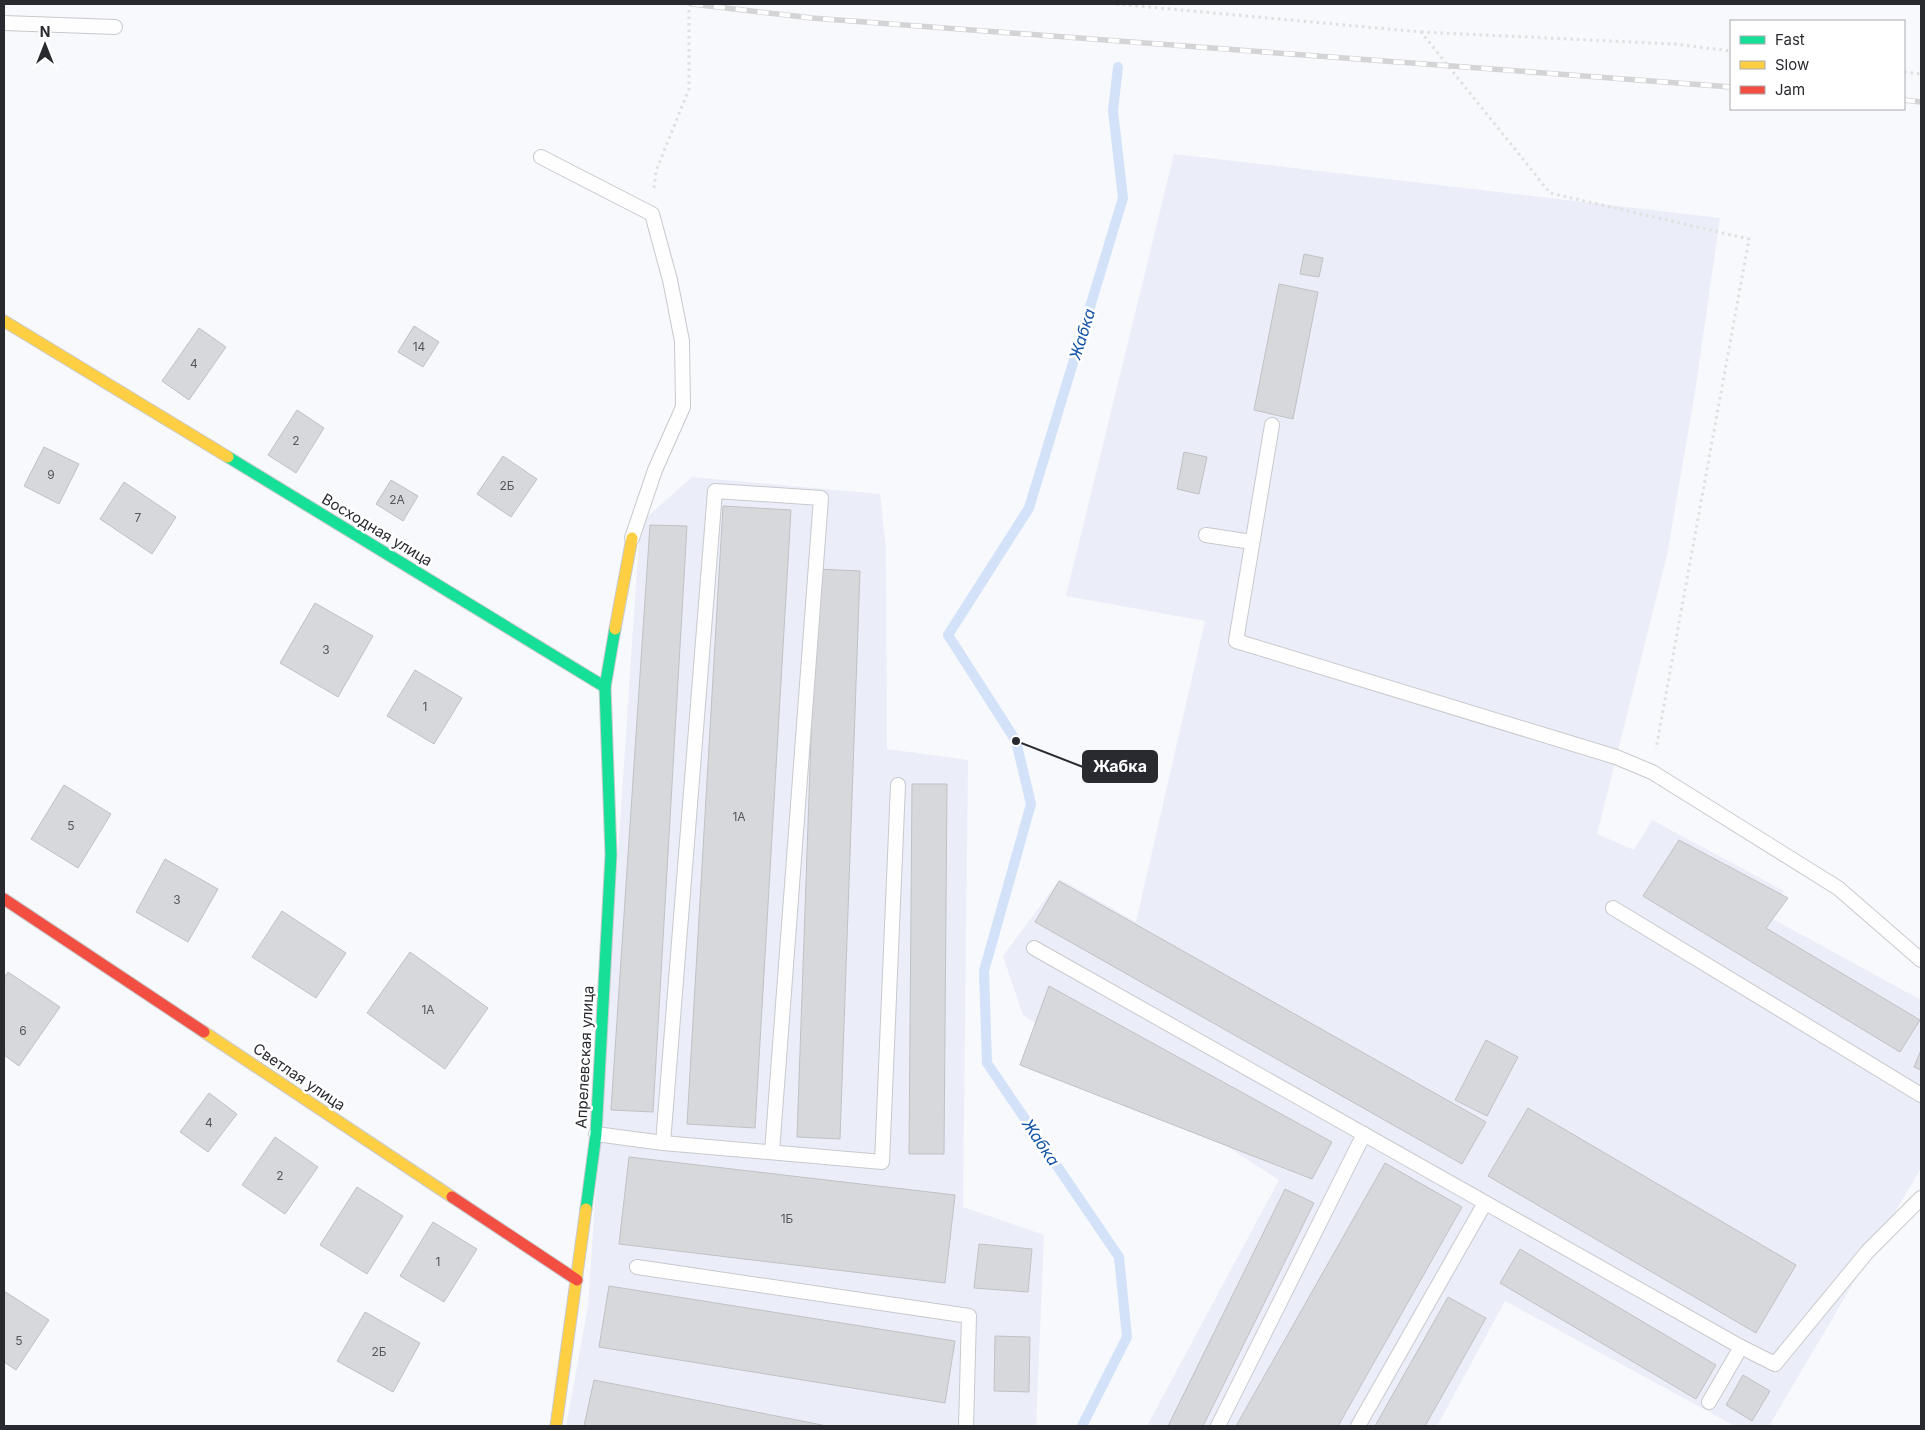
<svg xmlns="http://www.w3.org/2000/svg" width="1925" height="1430" font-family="Inter,sans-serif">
<rect width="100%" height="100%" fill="#f7f9fc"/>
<g fill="#ebeef8">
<path d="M1174,154L1720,218L1695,392L1667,555L1597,834L1634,850L1652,820L1784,891L1771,918L1921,1000V1168L1769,1426H1735L1505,1301L1437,1426H1147L1279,1180L1023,1015L1003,956L1060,879L1136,922L1205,621L1066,596Z"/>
<path d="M692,477L880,494L886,549L887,749L968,760L963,1207L1044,1235L1036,1426H566L588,1307L640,523Z"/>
</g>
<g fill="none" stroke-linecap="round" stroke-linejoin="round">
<path stroke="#d3e2f8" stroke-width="10" d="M1082,1426L1127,1337L1119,1257L987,1063L984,971L1031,804L1016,741L948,635L1029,508L1123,198L1113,111L1118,67"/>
</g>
<g fill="#d7d8dc" stroke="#c0c1c4">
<path d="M1304,254L1323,258L1319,277L1300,274Z"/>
<path d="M1279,284L1318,292L1293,419L1254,410Z"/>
<path d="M414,326L439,342L423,367L398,352Z"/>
<path d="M199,328L226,347L189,400L162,381Z"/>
<path d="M297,410L324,428L296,473L268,455Z"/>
<path d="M44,447L79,464L59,504L24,486Z"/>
<path d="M1184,452L1207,457L1199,494L1177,489Z"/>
<path d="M503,456L537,479L511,517L477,494Z"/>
<path d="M391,480L418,496L403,521L376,504Z"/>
<path d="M124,482L176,517L152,554L100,519Z"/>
<path d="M723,506L791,510L755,1128L687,1124Z"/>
<path d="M650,525L687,526L653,1112L611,1110Z"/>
<path d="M817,569L860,571L840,1139L797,1137Z"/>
<path d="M315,603L373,636L338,697L280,663Z"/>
<path d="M415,670L462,698L434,744L387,716Z"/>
<path d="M912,784H947L944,1154H909Z"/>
<path d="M64,785L111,814L78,868L31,839Z"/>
<path d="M1679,840L1788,898L1766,928L1920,1020L1900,1052L1643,896Z"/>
<path d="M165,859L218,889L188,942L136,912Z"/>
<path d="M1059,881L1486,1122L1462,1164L1035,922Z"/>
<path d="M282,911L346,953L316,998L252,957Z"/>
<path d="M410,952L488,1008L445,1069L367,1013Z"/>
<path d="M8,972L60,1007L19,1066L4,1055V978Z"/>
<path d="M1049,986L1332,1142L1312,1179L1020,1065Z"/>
<path d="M1486,1040L1518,1057L1487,1116L1455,1100Z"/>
<path d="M1921,1050V1070L1914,1067Z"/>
<path d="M209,1093L237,1114L208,1152L180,1132Z"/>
<path d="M1528,1108L1796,1265L1756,1333L1488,1176Z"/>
<path d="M275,1137L318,1167L285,1214L242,1185Z"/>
<path d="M629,1157L955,1195L945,1283L619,1244Z"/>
<path d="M1385,1163L1462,1207L1338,1426H1236Z"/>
<path d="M357,1187L403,1216L367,1274L320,1245Z"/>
<path d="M1285,1189L1314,1203L1203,1426H1168Z"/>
<path d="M433,1222L477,1249L444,1302L400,1276Z"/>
<path d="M979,1244L1032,1249L1028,1292L974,1288Z"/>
<path d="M1520,1249L1716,1365L1696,1399L1500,1283Z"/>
<path d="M609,1286L955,1341L945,1403L599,1347Z"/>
<path d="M4,1291L49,1320L16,1370L4,1362Z"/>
<path d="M1448,1297L1486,1318L1425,1426H1375Z"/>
<path d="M365,1312L420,1343L393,1392L337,1361Z"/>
<path d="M995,1336L1030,1337L1029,1392L994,1391Z"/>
<path d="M1743,1375L1770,1391L1752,1421L1726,1405Z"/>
<path d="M594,1380L827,1426H584Z"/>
</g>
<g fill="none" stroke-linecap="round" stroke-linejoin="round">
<defs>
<g id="lane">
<path d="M4,23L115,27"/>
<path d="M541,157L652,214L670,280L682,341L683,407L655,470L632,538"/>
<path d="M1272,425L1236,641L1616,757L1652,772L1838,888L1921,960"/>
<path d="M1206,535L1252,542"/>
<path d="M1613,908L1921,1095"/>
<path d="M1034,948L1741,1347L1775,1364L1868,1251L1921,1198"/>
<path d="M596,1134L663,1143L882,1162L898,785"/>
<path d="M663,1143L715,491L821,498L772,1152"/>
<path d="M637,1267L969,1316L966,1426"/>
<path d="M1709,1402L1741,1347"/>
<path d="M1218,1426L1364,1134"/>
<path d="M1358,1426L1485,1203"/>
</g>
<g id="fast">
<path d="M228,457L605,687"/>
<path d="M586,1209L596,1134L611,855L605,687L615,629"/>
</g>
<g id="slow">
<path d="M4,321L228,457"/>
<path d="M615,629L632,538"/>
<path d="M204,1032L452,1197"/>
<path d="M556,1426L586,1209"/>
</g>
<g id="jam">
<path d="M4,899L204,1032"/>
<path d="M452,1197L577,1280"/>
</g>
</defs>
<use href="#lane" stroke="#c8c9cd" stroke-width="16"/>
<use href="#fast" stroke="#c8c9cd" stroke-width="13"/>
<use href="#slow" stroke="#c8c9cd" stroke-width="13"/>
<use href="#jam" stroke="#c8c9cd" stroke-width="13"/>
<g stroke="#dfe0e0" stroke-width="3" stroke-dasharray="2.5 4" stroke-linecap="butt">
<path d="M1116,4L1421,32L1550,193L1749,239L1656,749"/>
<path d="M1421,32L1674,44L1731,51"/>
<path d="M1904,72L1921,74"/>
<path d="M654,188L656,171L689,89V4"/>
</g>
<use href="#lane" stroke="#fefeff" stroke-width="14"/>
<use href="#fast" stroke="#16e098" stroke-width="11"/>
<use href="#slow" stroke="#ffcf43" stroke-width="11"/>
<use href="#jam" stroke="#f24e42" stroke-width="11"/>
<defs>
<g id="rail">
<path d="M692,4L812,18L1731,87"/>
<path d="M1904,100L1921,102"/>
</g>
</defs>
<use href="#rail" stroke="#d4d4d6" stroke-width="5.5"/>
<use href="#rail" stroke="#fff" stroke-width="4" stroke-dasharray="11" stroke-linecap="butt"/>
</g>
<g text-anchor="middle" stroke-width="5" stroke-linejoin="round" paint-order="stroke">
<g font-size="12" fill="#54565a">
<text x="419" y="351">14</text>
<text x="194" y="368">4</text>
<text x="296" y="445">2</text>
<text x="51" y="479">9</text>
<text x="507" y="490">2Б</text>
<text x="397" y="504">2А</text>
<text x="138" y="522">7</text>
<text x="326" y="654">3</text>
<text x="425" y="711">1</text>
<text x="739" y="821">1А</text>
<text x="71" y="830">5</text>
<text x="177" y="904">3</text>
<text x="428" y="1014">1А</text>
<text x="23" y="1035">6</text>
<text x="209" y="1127">4</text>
<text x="280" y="1180">2</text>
<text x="787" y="1223">1Б</text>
<text x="438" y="1266">1</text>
<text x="19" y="1345">5</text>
<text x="379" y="1356">2Б</text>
</g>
<g font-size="15" fill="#292a2f" stroke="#fff">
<text transform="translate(377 530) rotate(31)" y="5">Восходная улица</text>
<text transform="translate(585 1057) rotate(-87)" y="5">Апрелевская улица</text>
<text transform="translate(299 1077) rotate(34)" y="5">Светлая улица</text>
</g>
<g font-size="16" font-style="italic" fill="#1153a6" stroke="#fff">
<text transform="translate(1082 334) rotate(-73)" y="6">Жабка</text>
<text transform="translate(1041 1142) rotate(56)" y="6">Жабка</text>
</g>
</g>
<path fill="none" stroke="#292a2f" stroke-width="2" d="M1016 741L1083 767"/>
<circle fill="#292a2f" stroke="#fff" stroke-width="2" cx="1016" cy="741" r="5"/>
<rect fill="#292a2f" stroke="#292a2f" stroke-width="2" x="1083" y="751" width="74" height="31" rx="5"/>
<g font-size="16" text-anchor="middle" font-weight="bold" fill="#fff">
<text x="1120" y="772">Жабка</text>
</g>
<rect width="1925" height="1430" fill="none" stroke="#292a2f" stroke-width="10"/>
<rect x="1730" y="20" width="175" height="90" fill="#ffffff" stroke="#a9aaac"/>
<rect x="1740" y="36" width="25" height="8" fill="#16e098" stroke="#a9aaac"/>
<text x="1775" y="45" font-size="15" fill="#292a2f">Fast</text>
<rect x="1740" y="61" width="25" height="8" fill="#ffcf43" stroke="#a9aaac"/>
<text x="1775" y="70" font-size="15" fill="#292a2f">Slow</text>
<rect x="1740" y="86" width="25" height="8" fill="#f24e42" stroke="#a9aaac"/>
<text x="1775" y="95" font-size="15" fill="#292a2f">Jam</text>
<g transform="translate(45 45)" stroke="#ffffff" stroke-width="4" paint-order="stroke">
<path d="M0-4L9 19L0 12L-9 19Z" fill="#292a2f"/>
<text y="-8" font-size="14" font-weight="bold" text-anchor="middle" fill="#292a2f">N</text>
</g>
</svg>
